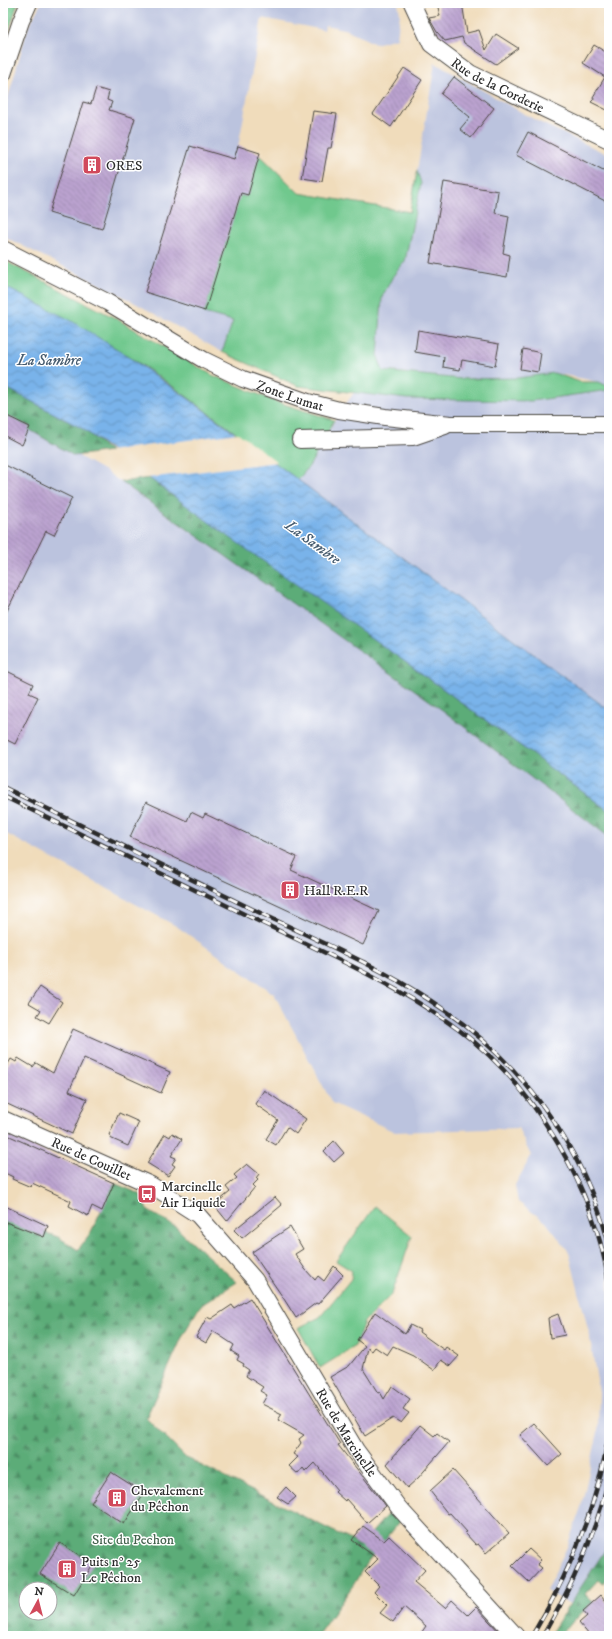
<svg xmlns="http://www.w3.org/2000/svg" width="612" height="1639" font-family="'IM FELL DW Pica',serif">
<defs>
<pattern id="forest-firs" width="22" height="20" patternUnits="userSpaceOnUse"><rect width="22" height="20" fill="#5cac78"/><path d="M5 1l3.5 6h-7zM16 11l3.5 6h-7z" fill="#4c8c63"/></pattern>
<pattern id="water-waves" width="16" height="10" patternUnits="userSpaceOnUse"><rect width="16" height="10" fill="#79b3ea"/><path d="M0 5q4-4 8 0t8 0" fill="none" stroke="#6392be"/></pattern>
<pattern id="building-back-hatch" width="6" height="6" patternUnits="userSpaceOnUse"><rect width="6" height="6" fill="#bba3d0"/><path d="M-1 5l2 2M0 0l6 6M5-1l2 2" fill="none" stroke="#9885a9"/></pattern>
</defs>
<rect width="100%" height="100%" fill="#fff"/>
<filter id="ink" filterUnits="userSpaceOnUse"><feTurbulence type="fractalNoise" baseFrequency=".025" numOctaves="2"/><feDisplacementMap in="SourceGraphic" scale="8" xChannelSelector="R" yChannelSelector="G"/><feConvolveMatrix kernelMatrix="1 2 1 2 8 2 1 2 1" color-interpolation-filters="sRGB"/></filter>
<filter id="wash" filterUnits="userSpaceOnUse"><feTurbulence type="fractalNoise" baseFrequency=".012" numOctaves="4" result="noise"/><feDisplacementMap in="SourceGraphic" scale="16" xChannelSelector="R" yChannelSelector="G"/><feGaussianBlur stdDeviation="0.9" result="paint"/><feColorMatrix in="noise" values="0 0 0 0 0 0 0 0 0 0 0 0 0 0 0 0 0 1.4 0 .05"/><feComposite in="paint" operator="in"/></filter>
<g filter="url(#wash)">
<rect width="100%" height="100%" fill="#f0dcbb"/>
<g fill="#bbc3de">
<path d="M41,3H398L400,14L397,38L375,44L348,30L325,25L324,30L262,18L238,148L259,154L246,197L240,195L204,313L233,320L222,352L128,299L7,238L3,234V115L28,27Z"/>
<path d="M435,63L537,121L609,155V387L599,382L554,373L518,378L452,379L400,372L383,371L378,357L382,297L393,276L405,261L421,183L417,171Z"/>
<path d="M609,390V710L298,480L310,465L337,416L354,393L531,401Z"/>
<path d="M3,414L105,471L433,703L609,837V1544L570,1604L546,1591L567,1547L581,1507L598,1432L599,1392L589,1333L569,1252L546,1222L518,1202L515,1185L531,1156L518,1128L395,1132L332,1103L274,994L176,926L3,832Z"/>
</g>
<g fill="#70c88d" stroke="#4e7a5c">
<path d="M3,3H18L3,48Z"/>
<path d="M259,154L299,193L410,212L417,171L421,183L405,261L393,276L382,297L378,357L383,371L461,379L518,378L554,373L580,382H599L609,387V390L531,401L407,399L298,386L222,352L233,321L204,313L239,195L246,197Z"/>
<path d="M3,260L115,318L212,375L277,402L334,420L310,465L298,480C240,437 183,391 122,352C83,328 43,307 3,286Z"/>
<path d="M375,1206L412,1236L392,1294L364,1322L355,1346L320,1368L298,1328L320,1317L351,1279L352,1271L336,1261Z"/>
</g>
<g fill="url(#forest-firs)" stroke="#446c52" fill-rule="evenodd">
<path d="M3,386L83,429L110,451L74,456L3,414Z"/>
<path d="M149,478L432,681L609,811V837L433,703L121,482Z"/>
<path d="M114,1183L140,1194L147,1210L177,1228L186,1237L237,1282L200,1306L183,1335L146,1418L186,1458L361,1545L392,1509L402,1519L365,1565L354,1584L317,1636H3V1218L58,1237L78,1250L91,1232ZM26,1589H50V1613H26Z"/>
<path d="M609,1544V1578L603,1583L598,1580L585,1594L593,1602L558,1636H549Z"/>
</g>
<path fill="url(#water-waves)" stroke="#526f8a" d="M3,286L70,320L123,353L186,397L609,710V811L435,683L221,531L83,429L3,386Z"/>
<path fill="#f0dcbb" d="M238,433L277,462L147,478L109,451Z"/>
<g id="blocks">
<g fill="url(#building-back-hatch)">
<path d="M437,3H462L467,33L479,30L486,50L496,34L518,48L496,64L464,43L462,37L445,41L437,32L429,18L440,16Z"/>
<path d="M594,45L609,54V111L591,102L594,99L593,97L605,77L583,63Z"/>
<path d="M404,68L422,80L391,127L373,114Z"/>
<path d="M454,77L494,108L471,138L460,129L470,117L441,94Z"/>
<path d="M96,88L109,92L107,100L112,102L109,110L135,118L102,229L49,213L83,102L91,104Z"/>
<path d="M313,111L337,114L331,148H328L322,181L302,178Z"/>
<path d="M528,132L609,174V203L516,155Z"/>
<path d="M190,146L234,159L238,146L260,153L248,195L241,193L205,311L145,292Z"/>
<path d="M444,182L498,191L495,213L509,216L503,253L510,255L507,277L430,263Z"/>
<path d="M418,330L499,344L495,366L462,360L460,370L443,367L444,357L415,352Z"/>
<path d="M523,349L541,353L538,372L520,369Z"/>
<path d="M3,414L30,427L22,445L3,435Z"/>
<path d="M3,464L72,498L54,535L46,531L3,619Z"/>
<path d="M3,669L33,684L29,693L38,697L15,744L3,738Z"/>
<path d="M146,802L187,821L191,812L203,818L205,814L297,857L291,870L379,911L363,945L130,837Z"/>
<path d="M40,987L62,1002L49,1023L37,1016L41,1010L29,1003Z"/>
<path d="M73,1029L170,1072L161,1093L84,1058L69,1091L87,1099L72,1134L3,1102V1072L11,1059L16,1062L18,1058L33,1067L36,1063L53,1073Z"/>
<path d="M264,1090L306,1119L296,1134L287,1127L276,1145L266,1139L278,1120L255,1104Z"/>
<path d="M119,1113L139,1122L128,1146L110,1138L111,1136L109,1135Z"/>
<path d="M3,1133L114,1183L102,1211L92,1206L88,1216L69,1206L71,1201L32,1183L31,1187L12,1179L13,1177L3,1172Z"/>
<path d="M172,1133L182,1139L171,1156L176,1158L172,1164L175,1166L168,1176L147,1163L165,1134L170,1137Z"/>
<path d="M334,1141L344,1153L334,1162L324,1151Z"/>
<path d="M247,1164L259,1174L256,1178L258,1180L253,1185L255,1187L227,1221L214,1205L230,1192L226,1187L237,1178L234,1175Z"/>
<path d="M275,1197L282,1205L242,1238L234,1230Z"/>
<path d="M3,1205L48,1226L44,1237L3,1221Z"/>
<path d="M290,1227L303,1249L295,1254L305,1269L315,1280L318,1276L324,1281L334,1266L343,1275L318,1304L316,1303L296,1318L284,1299L252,1252Z"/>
<path d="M250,1298L340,1444L338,1445L386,1506L367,1523L346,1499L345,1501L335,1492L337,1490L315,1463L306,1472L303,1468L298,1474L289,1466L298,1457L293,1454L301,1443L299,1439L304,1435L278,1420L282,1414L262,1404L267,1395L260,1391L263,1387L246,1376L249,1370L243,1366L244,1364L237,1360L239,1356L231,1351L234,1345L213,1331L206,1343L196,1337L207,1317L211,1319L232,1305L234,1308Z"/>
<path d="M375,1312L405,1334L410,1325L420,1330L419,1332L444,1350L446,1347L459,1356L450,1366L441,1360L434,1370L413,1355L393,1346L387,1355L375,1347L372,1351L368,1348L363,1369L378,1393L380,1392L384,1399L392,1386L410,1399L403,1409L409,1413L401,1423L393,1418L365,1436L330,1377L349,1366L365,1346L357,1340Z"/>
<path d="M558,1314L565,1335L550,1338L548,1318Z"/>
<path d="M534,1423L562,1454L548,1466L520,1435Z"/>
<path d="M420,1425L434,1436L437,1433L449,1442L418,1478L407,1488L387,1464Z"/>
<path d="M453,1470L509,1533L486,1553L478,1544L476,1545L465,1533L467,1532L450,1513L448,1514L430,1491Z"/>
<path d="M111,1472L144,1493L124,1524L91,1503Z"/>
<path d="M286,1487L296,1497L288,1504L277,1497Z"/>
<path d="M363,1526L384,1541L389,1536L425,1570L414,1582L445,1608L452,1600L468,1615L476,1607L503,1636H419L426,1626L404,1607L393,1622L380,1613L387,1605L374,1592L379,1586L365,1572L378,1559L352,1540Z"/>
<path d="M60,1543L93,1564L74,1595L40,1574Z"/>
<path d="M529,1549L541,1560L537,1564L542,1568L529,1582L512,1566Z"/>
<path d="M601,1595L609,1605V1636H590L579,1623L587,1616L583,1611Z"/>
</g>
</g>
</g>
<g filter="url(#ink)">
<use href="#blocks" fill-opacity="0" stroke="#494641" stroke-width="1"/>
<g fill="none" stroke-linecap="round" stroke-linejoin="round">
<defs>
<g id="minor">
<path id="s1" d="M412,3L431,44L470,73L609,140"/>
<path d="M3,74L21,21L29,3"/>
<path id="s2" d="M3,249L107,302L204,360L243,379L308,402L339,410L385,417L451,424H609"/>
<path d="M300,440L413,437L445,426"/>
<path id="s3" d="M3,1119L151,1185L198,1215L255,1280L356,1450L399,1508L516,1636"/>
</g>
</defs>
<use href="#minor" stroke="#494641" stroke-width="18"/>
<use href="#minor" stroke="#fff" stroke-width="16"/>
<defs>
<g id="rail">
<path d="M3,787C86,828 169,869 252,909C312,938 375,964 431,1001C519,1058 582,1143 609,1244"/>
<path d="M3,796C84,836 165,876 246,915C318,950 394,982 459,1030C536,1087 596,1191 609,1285"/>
<path d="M532,1636C570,1573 597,1506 609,1434"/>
<path d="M543,1636C572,1587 595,1535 609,1479"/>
</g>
</defs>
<use href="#rail" stroke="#2b2b2b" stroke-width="4.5"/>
<use href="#rail" stroke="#fff" stroke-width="3" stroke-dasharray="9" stroke-linecap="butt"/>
</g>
</g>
<defs>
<symbol id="building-square" viewBox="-11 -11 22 22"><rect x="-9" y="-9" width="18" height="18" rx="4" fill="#d1495b" stroke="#fff"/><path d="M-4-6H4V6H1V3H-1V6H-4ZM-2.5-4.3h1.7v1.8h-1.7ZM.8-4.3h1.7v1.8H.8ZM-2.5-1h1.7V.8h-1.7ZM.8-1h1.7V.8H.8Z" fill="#fff"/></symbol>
<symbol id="bus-square" viewBox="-11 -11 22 22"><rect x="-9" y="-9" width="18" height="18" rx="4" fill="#d1495b" stroke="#fff"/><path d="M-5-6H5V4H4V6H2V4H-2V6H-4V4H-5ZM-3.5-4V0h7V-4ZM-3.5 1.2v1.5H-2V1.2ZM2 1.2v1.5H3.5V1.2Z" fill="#fff"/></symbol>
</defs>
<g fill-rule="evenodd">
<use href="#building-square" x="81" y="154" width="22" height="22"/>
<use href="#building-square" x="279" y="879" width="22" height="22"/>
<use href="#bus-square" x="136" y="1183" width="22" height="22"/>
<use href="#building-square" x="106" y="1487" width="22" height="22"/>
<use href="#building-square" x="56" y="1558" width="22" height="22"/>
</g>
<g text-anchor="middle" stroke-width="3" stroke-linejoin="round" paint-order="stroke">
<g font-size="14" fill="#2b2b2b" stroke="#fff">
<text dy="5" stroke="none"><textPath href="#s1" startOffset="124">Rue de la Corderie</textPath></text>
<text dy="5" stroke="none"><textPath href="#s2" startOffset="323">Zone Lumat</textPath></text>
<text dy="5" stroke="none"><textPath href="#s3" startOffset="97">Rue de Couillet</textPath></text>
<text dy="5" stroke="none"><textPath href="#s3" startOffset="482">Rue de Marcinelle</textPath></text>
</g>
<g font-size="14" fill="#2b2b2b" stroke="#fff" text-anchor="start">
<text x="106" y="170">ORES</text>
<text x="304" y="895">Hall R.E.R</text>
<text x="161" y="1191">Marcinelle<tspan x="161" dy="16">Air Liquide</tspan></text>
<text x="131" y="1495">Chevalement<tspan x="131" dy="16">du Pêchon</tspan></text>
<text x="81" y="1566">Puits n° 25<tspan x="81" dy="16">Le Pêchon</tspan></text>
</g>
<g font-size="14" fill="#43624d" stroke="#fff">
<text x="133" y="1544">Site du Pechon</text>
</g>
<g font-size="15" font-style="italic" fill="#465b6e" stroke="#fff">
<text x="49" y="365">La Sambre</text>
<text transform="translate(313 542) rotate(36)" y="5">La Sambre</text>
</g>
</g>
<rect width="612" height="1639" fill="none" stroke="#fff" stroke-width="16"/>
<g transform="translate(38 1601) rotate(7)"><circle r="19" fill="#ffffff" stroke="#aaaaaa"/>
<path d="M0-3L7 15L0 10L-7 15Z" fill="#d1495b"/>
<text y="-6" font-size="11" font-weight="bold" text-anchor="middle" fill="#2b2b2b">N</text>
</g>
</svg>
